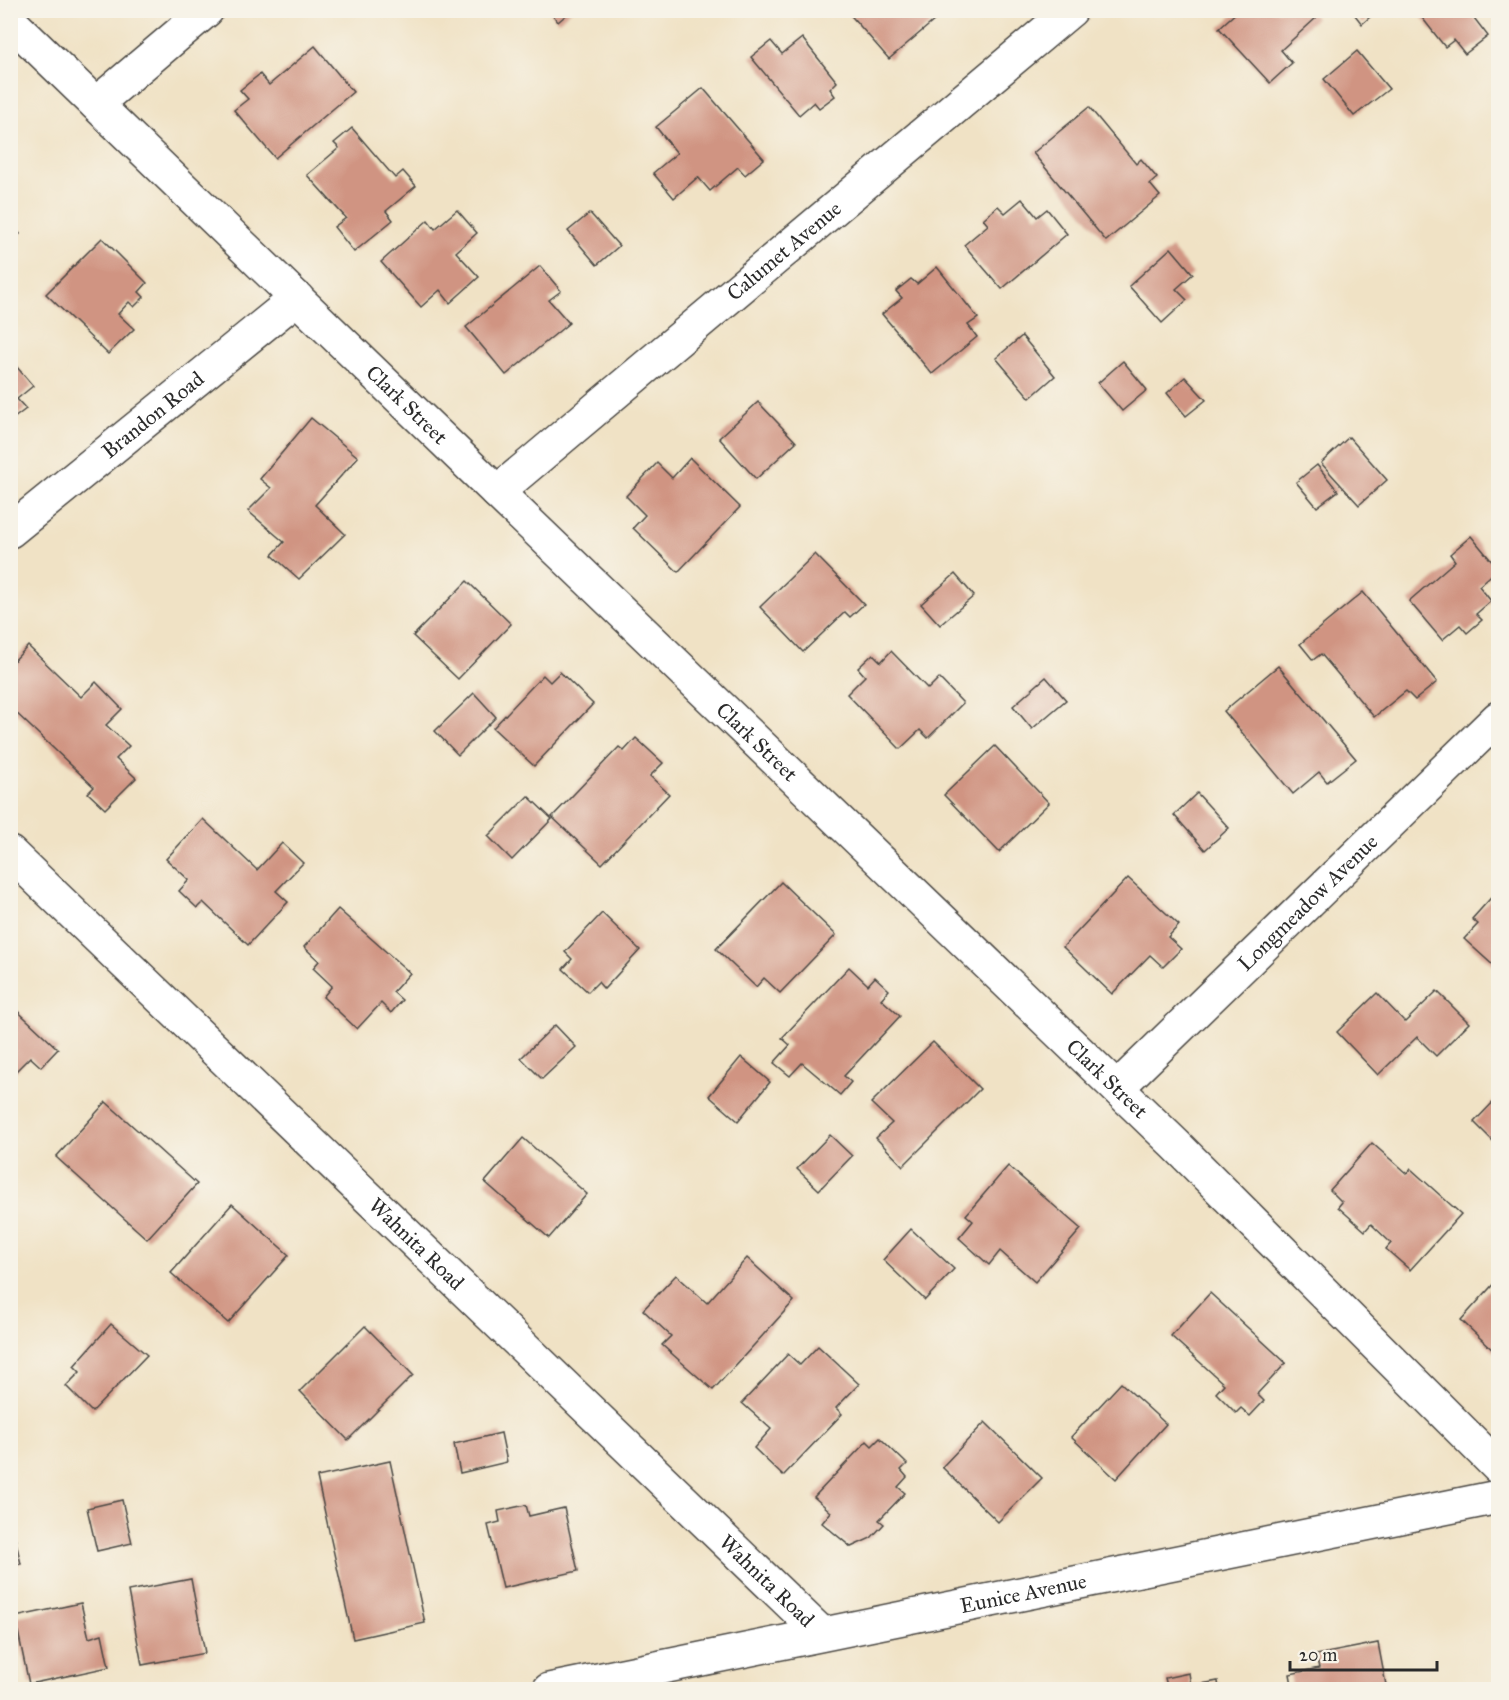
<svg xmlns="http://www.w3.org/2000/svg" width="1509" height="1700" font-family="'IM FELL Great Primer',serif">
<rect width="100%" height="100%" fill="#f7f3e8"/>
<filter id="ink" filterUnits="userSpaceOnUse"><feTurbulence type="fractalNoise" baseFrequency=".0167" numOctaves="2"/><feDisplacementMap in="SourceGraphic" scale="12" xChannelSelector="R" yChannelSelector="G"/><feConvolveMatrix kernelMatrix="1 2 1 2 8 2 1 2 1" color-interpolation-filters="sRGB"/></filter>
<filter id="wash" filterUnits="userSpaceOnUse"><feTurbulence type="fractalNoise" baseFrequency=".008" numOctaves="4" result="noise"/><feDisplacementMap in="SourceGraphic" scale="24" xChannelSelector="R" yChannelSelector="G"/><feGaussianBlur stdDeviation="1.35" result="paint"/><feColorMatrix in="noise" values="0 0 0 0 0 0 0 0 0 0 0 0 0 0 0 0 0 1.4 0 .05"/><feComposite in="paint" operator="in"/></filter>
<g filter="url(#wash)">
<rect width="100%" height="100%" fill="#f0e2c5"/>
<g id="blocks">
<g fill="#d09482">
<path d="M549,10H572L558,22Z"/>
<path d="M846,10H927L935,20L889,59Z"/>
<path d="M1239,10H1309L1316,18L1281,50L1292,63L1270,83L1219,28Z"/>
<path d="M1351,10H1378L1362,24Z"/>
<path d="M1416,10H1468L1488,36L1465,54L1454,40L1445,47Z"/>
<path d="M802,38L837,82L830,89L835,96L819,108L814,102L799,115L751,57L771,41L782,54Z"/>
<path d="M315,46L353,92L275,158L234,110L248,99L240,90L260,74L269,85Z"/>
<path d="M1357,51L1389,89L1354,116L1324,79Z"/>
<path d="M703,88L764,159L745,175L738,167L710,191L698,177L674,198L653,173L677,153L656,127Z"/>
<path d="M1089,107L1136,164L1141,159L1157,178L1150,184L1160,196L1106,241L1033,153Z"/>
<path d="M352,128L395,178L403,171L416,186L386,211L393,220L354,252L334,227L346,218L307,175L339,148L334,143Z"/>
<path d="M1022,199L1037,217L1047,209L1067,234L1002,289L964,245L988,225L983,219L998,206L1005,213Z"/>
<path d="M457,210L477,233L456,252L479,277L450,303L440,290L421,307L381,262L428,220L435,229Z"/>
<path d="M590,213L619,246L597,265L568,231Z"/>
<path d="M10,223L20,234L10,242Z"/>
<path d="M102,238L147,283L139,292L144,297L134,307L129,302L118,314L134,329L108,354L46,294Z"/>
<path d="M1171,248L1193,274L1176,289L1187,300L1162,323L1129,286Z"/>
<path d="M540,266L561,291L549,300L569,323L506,375L466,327Z"/>
<path d="M937,267L978,318L968,325L977,337L932,374L882,314L902,298L896,291L911,279L917,284Z"/>
<path d="M1022,336L1055,376L1030,398L996,358Z"/>
<path d="M10,359L33,386L17,399L26,409L10,421Z"/>
<path d="M1123,361L1147,390L1122,411L1098,383Z"/>
<path d="M1185,377L1206,400L1186,416L1167,393Z"/>
<path d="M758,402L796,442L756,479L719,438Z"/>
<path d="M311,418L358,457L315,505L345,534L299,579L272,555L284,542L248,511L271,488L260,479Z"/>
<path d="M1349,437L1387,480L1359,505L1321,463Z"/>
<path d="M690,458L740,507L678,572L633,528L645,515L626,496L657,463L672,478Z"/>
<path d="M1317,465L1338,491L1317,507L1296,482Z"/>
<path d="M1471,536L1498,569L1479,586L1491,601L1476,614L1482,620L1467,633L1460,625L1442,640L1409,601L1455,561L1450,554Z"/>
<path d="M815,554L864,604L850,617L845,612L803,652L760,607Z"/>
<path d="M955,574L974,596L940,625L921,604Z"/>
<path d="M467,581L511,624L458,679L413,636Z"/>
<path d="M1363,592L1437,682L1415,700L1406,691L1374,717L1321,654L1313,660L1300,644Z"/>
<path d="M28,646L81,697L96,682L122,709L106,725L129,746L116,759L136,778L105,809L88,793L94,787L10,707V665Z"/>
<path d="M891,651L928,689L939,678L963,703L928,738L920,730L900,749L847,694L865,676L858,668L873,654L881,662Z"/>
<path d="M1278,666L1356,759L1327,782L1319,772L1293,794L1224,711Z"/>
<path d="M560,672L593,704L534,766L493,728L543,675L550,682Z"/>
<path d="M1046,677L1066,700L1032,729L1013,706Z"/>
<path d="M474,693L496,717L458,755L435,731Z"/>
<path d="M636,738L663,763L650,776L669,794L602,864L552,817L619,747L624,751Z"/>
<path d="M995,746L1049,803L999,852L944,795Z"/>
<path d="M1197,793L1229,828L1205,850L1174,815Z"/>
<path d="M528,796L552,819L512,860L488,836Z"/>
<path d="M203,819L257,870L282,843L303,863L276,891L288,902L248,945L203,902L197,908L179,891L189,880L166,859Z"/>
<path d="M1128,878L1179,925L1168,937L1181,949L1163,967L1150,955L1112,994L1063,947Z"/>
<path d="M781,882L836,935L780,993L764,978L756,987L716,949Z"/>
<path d="M1498,890V962L1495,967L1464,939L1478,924L1472,919Z"/>
<path d="M338,909L410,973L393,992L402,1000L391,1013L381,1003L357,1029L323,997L332,986L313,968L319,961L304,947Z"/>
<path d="M602,913L640,950L604,989L598,982L588,992L563,969L572,959L565,952Z"/>
<path d="M849,967L868,985L875,977L889,990L881,999L900,1016L844,1076L851,1082L840,1095L802,1063L790,1076L774,1063L790,1045L782,1038Z"/>
<path d="M1437,991L1469,1023L1436,1056L1417,1037L1378,1075L1337,1032L1377,993L1405,1022Z"/>
<path d="M10,1004L58,1049L41,1067L30,1057L10,1077Z"/>
<path d="M555,1025L576,1047L542,1079L521,1058Z"/>
<path d="M933,1042L980,1089L903,1166L876,1138L892,1123L871,1103Z"/>
<path d="M741,1057L770,1082L738,1121L709,1096Z"/>
<path d="M1498,1097V1146L1474,1122Z"/>
<path d="M106,1102L197,1184L147,1239L56,1157Z"/>
<path d="M830,1135L852,1156L819,1190L797,1169Z"/>
<path d="M523,1138L587,1194L549,1238L485,1182Z"/>
<path d="M1372,1143L1407,1174L1411,1169L1461,1214L1410,1270L1386,1249L1391,1243L1371,1224L1365,1231L1338,1207L1342,1202L1330,1190Z"/>
<path d="M1008,1166L1081,1229L1035,1282L1000,1251L989,1265L959,1238L973,1221L966,1215Z"/>
<path d="M232,1204L289,1255L228,1323L171,1273Z"/>
<path d="M911,1229L954,1269L925,1300L883,1260Z"/>
<path d="M747,1258L794,1301L713,1390L662,1345L671,1336L643,1310L676,1275L707,1303Z"/>
<path d="M1498,1279V1355L1461,1320Z"/>
<path d="M1210,1293L1286,1363L1257,1394L1264,1401L1250,1416L1241,1408L1236,1413L1216,1393L1224,1384L1171,1336Z"/>
<path d="M111,1324L147,1355L92,1412L66,1386L80,1372L74,1366Z"/>
<path d="M365,1326L413,1375L348,1440L300,1391Z"/>
<path d="M818,1346L859,1384L836,1408L842,1414L783,1476L754,1448L771,1429L742,1403L788,1354L800,1365Z"/>
<path d="M1121,1383L1166,1424L1116,1479L1071,1437Z"/>
<path d="M985,1422L1042,1478L998,1522L942,1467Z"/>
<path d="M501,1433L507,1462L460,1473L454,1444Z"/>
<path d="M880,1438L907,1464L901,1470L907,1477L898,1487L905,1493L879,1520L884,1524L871,1538L851,1547L822,1523L831,1512L814,1497L867,1441L872,1446Z"/>
<path d="M390,1461L425,1623L353,1639L317,1477Z"/>
<path d="M122,1500L132,1543L97,1551L87,1508Z"/>
<path d="M526,1505L529,1516L564,1508L578,1571L503,1588L488,1525L500,1522L498,1511Z"/>
<path d="M10,1516L21,1564L10,1566Z"/>
<path d="M191,1579L205,1653L142,1665L128,1591Z"/>
<path d="M81,1603L89,1638L102,1634L109,1667L29,1684L15,1617Z"/>
<path d="M1378,1643L1387,1690H1293L1290,1674L1319,1668L1316,1655Z"/>
<path d="M1189,1673L1191,1686L1218,1681L1219,1690H1168L1165,1678Z"/>
</g>
</g>
</g>
<g filter="url(#ink)">
<use href="#blocks" fill-opacity="0" stroke="#494642" stroke-width="1.5"/>
<g fill="none" stroke-linecap="round" stroke-linejoin="round">
<defs>
<g id="street">
<path d="M96,104L207,10"/>
<path id="s1" d="M497,492L1071,10"/>
<path id="s2" d="M10,531L297,298"/>
<path id="s3" d="M10,853L822,1634"/>
<path id="s4" d="M1117,1088L1498,718"/>
<path id="s5" d="M549,1690L1498,1497"/>
</g>
<g id="secondary">
<path id="s6" d="M10,21L497,492L1176,1145L1498,1467"/>
</g>
</defs>
<use href="#street" stroke="#494642" stroke-width="36"/>
<use href="#secondary" stroke="#494642" stroke-width="36"/>
<use href="#street" stroke="#fff" stroke-width="33"/>
<use href="#secondary" stroke="#fff" stroke-width="33"/>
</g>
</g>
<g text-anchor="middle" stroke-width="4.5" stroke-linejoin="round" paint-order="stroke">
<g font-size="21" fill="#2b2b2b" stroke="#f7f3e8">
<text dy="7" stroke="none"><textPath href="#s1" startOffset="375">Calumet Avenue</textPath></text>
<text dy="7" stroke="none"><textPath href="#s6" startOffset="552">Clark Street</textPath></text>
<text dy="7" stroke="none"><textPath href="#s2" startOffset="184">Brandon Road</textPath></text>
<text dy="7" stroke="none"><textPath href="#s6" startOffset="1038">Clark Street</textPath></text>
<text dy="7" stroke="none"><textPath href="#s4" startOffset="266">Longmeadow Avenue</textPath></text>
<text dy="7" stroke="none"><textPath href="#s6" startOffset="1524">Clark Street</textPath></text>
<text dy="7" stroke="none"><textPath href="#s3" startOffset="564">Wahnita Road</textPath></text>
<text dy="7" stroke="none"><textPath href="#s3" startOffset="1050">Wahnita Road</textPath></text>
<text dy="7" stroke="none"><textPath href="#s5" startOffset="484">Eunice Avenue</textPath></text>
</g>
</g>
<rect width="1509" height="1700" fill="none" stroke="#f7f3e8" stroke-width="36"/>
<path d="M1290 1661v9h147v-9" fill="none" stroke="#2b2b2b" stroke-width="3"/>
<text x="1299" y="1661" font-size="18" fill="#2b2b2b" stroke="#f7f3e8" stroke-width="4.5" paint-order="stroke">20 m</text>
</svg>
